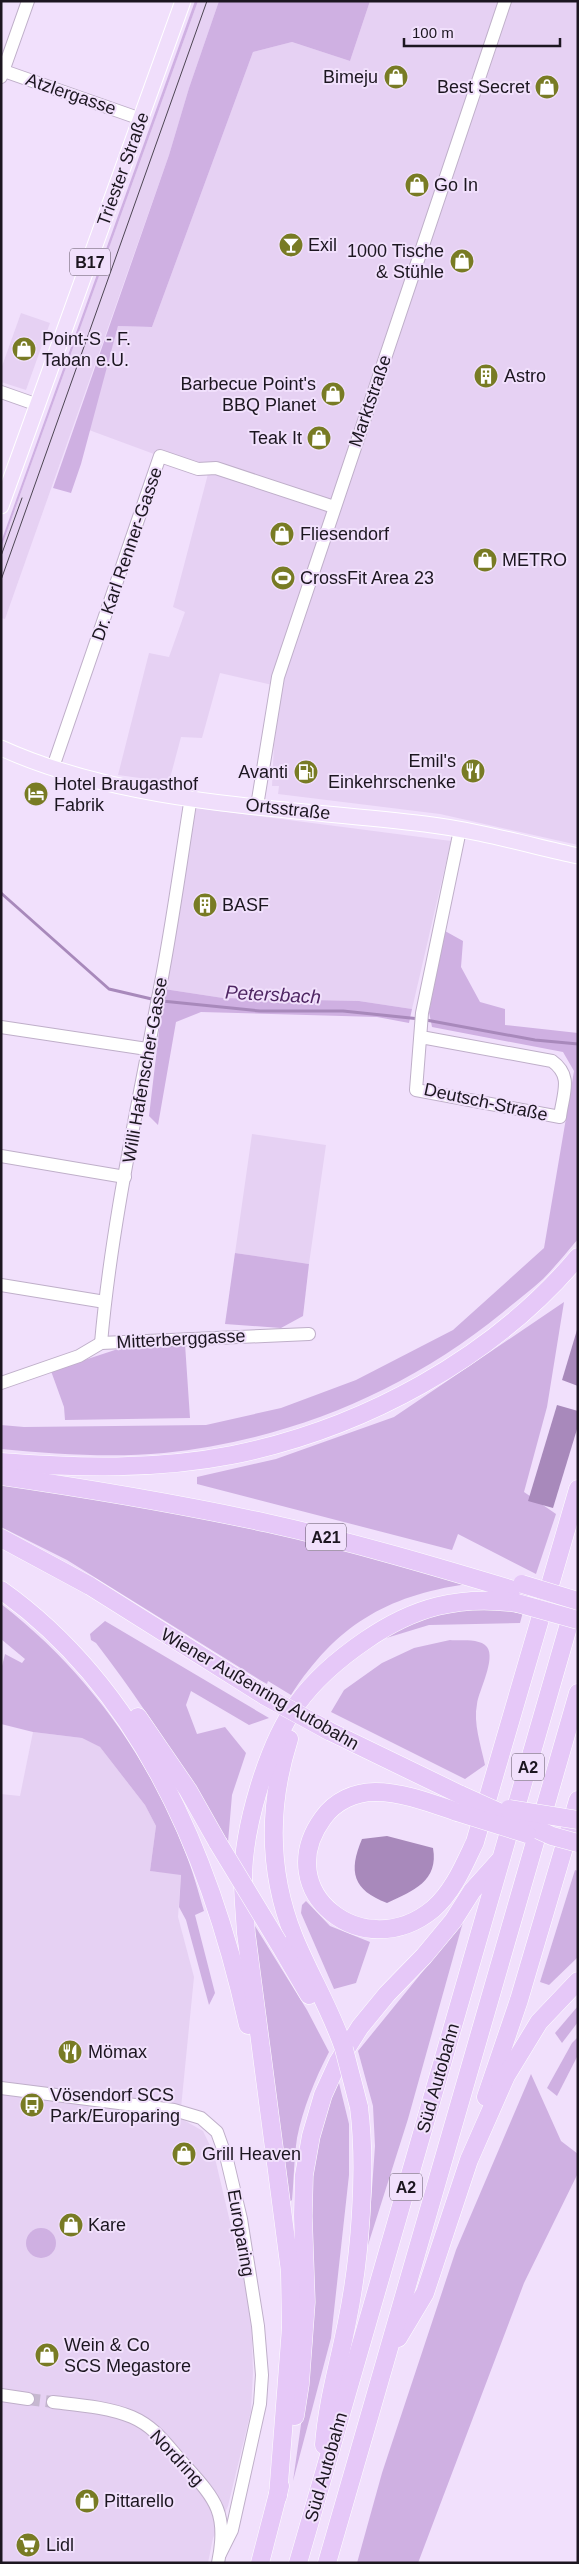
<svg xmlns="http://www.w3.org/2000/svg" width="579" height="2564" font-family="Helvetica,sans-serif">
<rect width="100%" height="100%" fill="#f1e0fc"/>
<g fill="#e6d1f3">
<path d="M198,1H219L189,88L169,155L5,619L1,618V548Z"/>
<path d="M370,1H578V845L440,814L278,794L279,786H272L274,744L281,687L220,673L202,738L181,737L169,782L118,775L149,653L169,657L185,612L173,607L208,474L89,430L118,326L152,327L253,52L292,42L350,61Z"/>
<path d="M21,313L50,323L26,390L1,382V369Z"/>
<path d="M195,808L451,841L412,1009L359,1001L223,998L164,989Z"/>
<path d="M252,1134L326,1145L309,1264L235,1253Z"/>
<path d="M33,1732L82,1738L100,1747L145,1805L156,1826L150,1871L181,1874L178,1917L194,1977L180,2118L203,2131L214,2154L251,2311L253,2372L251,2411L228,2506L213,2538L208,2563H1V1794L20,1796Z"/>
</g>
<g fill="#cfb0e2">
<path d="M195,1H198L1,548V542Z"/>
<path d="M219,1H370L350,61L292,42L253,52L152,327L118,326L81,464L71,493L53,488L169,155L189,88Z"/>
<path d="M445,931L463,941L461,967L480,1002L505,1009V1025L578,1033V1239C566,1253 555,1267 543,1279C530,1291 515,1302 502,1313C405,1392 289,1440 164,1453C110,1458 55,1454 1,1449V1425L24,1427L206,1425L281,1408L356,1380L453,1330L544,1248L574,1071L563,1052L432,1027L429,1012Z"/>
<path d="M164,989L223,998L359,1001L412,1009L409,1023L377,1017L201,1012L176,1022L158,1125L149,1116Z"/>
<path d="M235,1253L309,1264L303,1316L281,1328L225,1324Z"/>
<path d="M564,1302L547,1407L524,1492L556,1514L536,1574L458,1534L452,1550L197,1484V1477L276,1459L394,1417Z"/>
<path d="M185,1344L190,1418L65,1420L64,1407L51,1371L121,1348Z"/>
<path d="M1,1484L149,1508L312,1541L467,1584C385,1596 336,1626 291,1695L268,1681L267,1684L260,1680L67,1560L1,1527Z"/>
<path d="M1,1604C84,1668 148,1755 185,1852C193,1871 198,1891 204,1911L195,1915L215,1993L209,2005L186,1920L179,1907L181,1875L150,1871L156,1826L145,1805L100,1747L82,1738L33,1732L1,1724V1670L5,1654L22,1663L25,1659L1,1639Z"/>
<path d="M474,1609H509L523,1612L520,1623L429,1625L383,1639C411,1621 440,1612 474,1609Z"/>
<path d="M105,1621L269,1718L249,1725L191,1691L186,1705L197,1734L225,1727L246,1753L232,1795L228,1842C187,1773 145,1707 96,1643L91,1640L90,1634Z"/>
<path d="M450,1640C461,1641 480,1638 487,1647C496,1659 479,1690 477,1704C473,1723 481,1746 485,1765L465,1779L331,1712L344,1690L382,1663L414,1648Z"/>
<path d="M575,1870L578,1871V1957L549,1985L540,1982Z"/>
<path d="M306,1901L330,1926L370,1942L356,1983L334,1989L301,1913L302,1905Z"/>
<path d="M245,1914L255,1926L307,2010L329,2052C315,2079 303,2108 297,2138C294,2158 294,2179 292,2200L288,2203Z"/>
<path d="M463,1922L408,2119L368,2245L375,2146L373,2106L358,2051Z"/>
<path d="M578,2006V2022L562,2043L555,2033Z"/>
<path d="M578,2037V2055L557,2096L547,2088L572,2043Z"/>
<path d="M531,2074L561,2141L578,2154V2173L524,2283L418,2563H357L382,2473L456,2250Z"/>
<path d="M338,2079L349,2124V2175L331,2338L293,2481L312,2347L314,2311L310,2209L316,2146L323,2114Z"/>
<circle cx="41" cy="2243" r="15"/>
</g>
<g fill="#a889bb">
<path d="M577,1330H578V1386L562,1380Z"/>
<path d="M557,1405L578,1411V1426L553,1508L528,1501Z"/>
<path d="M387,1836L433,1848C439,1881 413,1891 387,1903C353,1890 348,1872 362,1839Z"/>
</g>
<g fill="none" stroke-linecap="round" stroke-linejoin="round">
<g stroke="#a889bb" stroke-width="3">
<path d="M1,893L109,989L156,1000"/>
<path d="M162,1001L260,1011H343L420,1019"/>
<path d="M426,1020L535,1040L578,1044"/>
</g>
<path stroke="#c6b8d0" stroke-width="12" stroke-dasharray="12 6" stroke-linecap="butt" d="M28,2399L53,2402"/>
<defs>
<g id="minor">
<path d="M1,70L141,119"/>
<path d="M1,77L28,1"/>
<path d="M1,392L38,405"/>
<path d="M53,767L160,456L198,469L216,468L334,507"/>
<path d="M257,806L278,677L505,1"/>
<path d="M1,1027L147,1049"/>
<path d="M421,1037L552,1061C573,1076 563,1093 560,1117L416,1090L422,1013L460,830"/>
<path d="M1,1156L125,1177"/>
<path d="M1,1285L105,1302"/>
<path d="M101,1343C111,1229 136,1115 157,1003C171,935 180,866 191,797"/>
<path d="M1,1383L79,1356L101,1343L309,1334"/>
<path d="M1,2088L174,2110L201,2118L217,2132L227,2160L241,2219L258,2326L262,2375L260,2404L232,2530L220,2554"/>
<path d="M1,2395L28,2399"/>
<path d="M53,2402C79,2405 108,2407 132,2417C155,2427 166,2444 182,2462C214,2498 229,2511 218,2563"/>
</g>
<g id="major">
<path d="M1,506L183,1"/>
<path d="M1,748C129,806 287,807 425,824C476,830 528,845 578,856"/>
</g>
<g id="highway">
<path d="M1,1462C78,1468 156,1470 232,1455C362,1429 492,1359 578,1257"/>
<path d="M1,1476C90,1489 179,1504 267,1523C353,1542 437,1567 520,1592"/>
<path d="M1,1538L90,1586L265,1696"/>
<path d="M1,1590C143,1691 212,1861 248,2025"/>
<path d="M138,1717L188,1790L218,1843"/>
<path d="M329,1731L461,1795"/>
<path d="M289,1739C268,1805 268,1872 294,1937C309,1974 331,2010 344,2049"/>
<path d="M457,1812C431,1803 403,1792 375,1792C355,1792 335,1801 323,1818C269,1892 364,1966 433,1909C453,1892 464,1865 475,1842L578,1489"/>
<path d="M278,1942L309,1995"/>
<path d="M486,2097L519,2000L578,1800"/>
<path d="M398,2338L425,2293L469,2160L506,2076L539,2022L578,1981"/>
<path d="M295,2416L300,2384L306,2302L303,2216L304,2175L311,2136L323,2095L338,2062L360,2027L387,1994L424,1956L453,1921L472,1891L499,1861"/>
<path d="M324,2445C327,2403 339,2363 347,2322C360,2259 367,2171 359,2107"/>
<path d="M278,2496L291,2328L290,2271L246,1933C245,1915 243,1897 243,1880C243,1828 267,1746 297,1704C315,1679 341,1657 366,1640C414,1607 459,1595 517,1603"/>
<path d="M260,2563L280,2486"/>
<path d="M298,2563L575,1603"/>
<path d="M327,2563L578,1693"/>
</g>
</defs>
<use href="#minor" stroke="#bfafc9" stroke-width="14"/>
<use href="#major" stroke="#fff" stroke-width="17"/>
<use href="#highway" stroke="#fff" stroke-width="19"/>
<use href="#minor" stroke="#fff" stroke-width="12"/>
<use href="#major" stroke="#f0defb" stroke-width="15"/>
<use href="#highway" stroke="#e6c8f8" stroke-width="18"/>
<g stroke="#4d4553" stroke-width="1">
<path d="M1,556L22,498"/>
<path d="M1,580L207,1"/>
</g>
<defs>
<g id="highway-bridge">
<path d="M522,1584L578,1601"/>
<path d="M517,1603L578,1620"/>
<path d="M265,1696L329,1731"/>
<path d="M461,1795L552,1836L578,1843"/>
<path d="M509,1809L578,1820"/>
<path d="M457,1812L527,1834"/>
<path d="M218,1843L278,1942"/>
<path d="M344,2049L359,2107"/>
</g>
</defs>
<use href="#highway-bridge" stroke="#fff" stroke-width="19" stroke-linecap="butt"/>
<use href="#highway-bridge" stroke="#e6c8f8" stroke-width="18"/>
</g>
<defs>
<symbol id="shop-disc" viewBox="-11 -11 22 22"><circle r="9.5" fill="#787b24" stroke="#f1e0fc"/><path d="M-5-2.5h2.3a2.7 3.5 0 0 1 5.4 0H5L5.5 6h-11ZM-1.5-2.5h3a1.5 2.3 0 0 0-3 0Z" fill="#fff"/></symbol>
<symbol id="bar-disc" viewBox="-11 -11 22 22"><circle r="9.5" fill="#787b24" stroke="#f1e0fc"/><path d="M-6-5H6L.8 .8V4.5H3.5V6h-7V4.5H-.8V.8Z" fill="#fff"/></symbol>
<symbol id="building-disc" viewBox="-11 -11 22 22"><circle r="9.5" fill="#787b24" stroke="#f1e0fc"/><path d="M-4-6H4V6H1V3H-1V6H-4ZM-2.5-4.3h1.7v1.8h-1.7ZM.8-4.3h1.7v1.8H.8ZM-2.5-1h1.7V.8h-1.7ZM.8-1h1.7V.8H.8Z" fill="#fff"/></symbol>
<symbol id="stadium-disc" viewBox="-11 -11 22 22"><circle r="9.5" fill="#787b24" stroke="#f1e0fc"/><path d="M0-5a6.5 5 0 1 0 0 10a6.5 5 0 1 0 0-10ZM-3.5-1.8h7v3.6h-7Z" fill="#fff"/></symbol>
<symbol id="restaurant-disc" viewBox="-11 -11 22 22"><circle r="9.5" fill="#787b24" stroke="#f1e0fc"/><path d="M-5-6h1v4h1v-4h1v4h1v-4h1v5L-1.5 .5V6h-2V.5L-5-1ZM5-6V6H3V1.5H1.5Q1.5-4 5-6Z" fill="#fff"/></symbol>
<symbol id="fuel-disc" viewBox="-11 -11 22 22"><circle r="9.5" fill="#787b24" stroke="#f1e0fc"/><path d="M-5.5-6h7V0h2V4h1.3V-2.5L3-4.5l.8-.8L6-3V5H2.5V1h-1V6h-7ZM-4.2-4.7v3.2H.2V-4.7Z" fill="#fff"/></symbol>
<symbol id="hotel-disc" viewBox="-11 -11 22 22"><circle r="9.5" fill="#787b24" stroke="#f1e0fc"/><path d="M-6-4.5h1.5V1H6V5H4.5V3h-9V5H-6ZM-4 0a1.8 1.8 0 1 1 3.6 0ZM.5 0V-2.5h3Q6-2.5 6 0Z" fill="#fff"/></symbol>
<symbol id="bus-disc" viewBox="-11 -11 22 22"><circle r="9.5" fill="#787b24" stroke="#f1e0fc"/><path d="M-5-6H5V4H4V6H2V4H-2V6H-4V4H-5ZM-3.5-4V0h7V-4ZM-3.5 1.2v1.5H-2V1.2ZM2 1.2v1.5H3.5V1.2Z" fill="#fff"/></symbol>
<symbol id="supermarket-disc" viewBox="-11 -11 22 22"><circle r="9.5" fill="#787b24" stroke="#f1e0fc"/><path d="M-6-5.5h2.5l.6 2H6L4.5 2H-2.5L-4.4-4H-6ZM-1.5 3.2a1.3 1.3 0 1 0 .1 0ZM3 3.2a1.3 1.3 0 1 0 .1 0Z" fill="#fff"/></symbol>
</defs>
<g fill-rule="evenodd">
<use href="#shop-disc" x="382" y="63" width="28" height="28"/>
<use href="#shop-disc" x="533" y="73" width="28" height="28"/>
<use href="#shop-disc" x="403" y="171" width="28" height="28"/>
<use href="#bar-disc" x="277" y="231" width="28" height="28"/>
<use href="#shop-disc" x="448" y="247" width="28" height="28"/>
<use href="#shop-disc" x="10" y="335" width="28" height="28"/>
<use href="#building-disc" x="472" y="362" width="28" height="28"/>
<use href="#shop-disc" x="319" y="380" width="28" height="28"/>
<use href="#shop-disc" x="305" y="424" width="28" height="28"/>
<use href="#shop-disc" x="268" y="520" width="28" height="28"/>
<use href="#shop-disc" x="471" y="546" width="28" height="28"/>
<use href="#stadium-disc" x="269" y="564" width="28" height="28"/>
<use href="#restaurant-disc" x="459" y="757" width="28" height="28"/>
<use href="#fuel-disc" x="292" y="758" width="28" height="28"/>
<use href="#hotel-disc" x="22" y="780" width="28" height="28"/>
<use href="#building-disc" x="191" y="891" width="28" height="28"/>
<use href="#restaurant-disc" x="56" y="2038" width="28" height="28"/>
<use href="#bus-disc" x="18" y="2091" width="28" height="28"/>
<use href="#shop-disc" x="170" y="2140" width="28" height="28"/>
<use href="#shop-disc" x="57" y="2211" width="28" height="28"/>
<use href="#shop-disc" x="33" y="2341" width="28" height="28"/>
<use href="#shop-disc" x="73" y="2487" width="28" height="28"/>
<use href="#supermarket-disc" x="14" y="2531" width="28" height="28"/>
</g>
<g text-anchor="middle" stroke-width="4" stroke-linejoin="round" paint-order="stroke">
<g fill="#f1e0fc" stroke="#5c5362" stroke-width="1">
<rect x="70" y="248.5" width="40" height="27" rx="4"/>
<rect x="306" y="1523.5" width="40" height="27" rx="4"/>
<rect x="512" y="1753.5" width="32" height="27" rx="4"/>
<rect x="390" y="2173.5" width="32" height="27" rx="4"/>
</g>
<g font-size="16" font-weight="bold" fill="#1c1620">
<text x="90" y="268">B17</text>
<text x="326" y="1543">A21</text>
<text x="528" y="1773">A2</text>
<text x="406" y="2193">A2</text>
</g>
<g font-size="18" fill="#1c1620" stroke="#f1e0fc" text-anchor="start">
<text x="378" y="83" text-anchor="end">Bimeju</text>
<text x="530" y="93" text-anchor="end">Best Secret</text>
<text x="434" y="191">Go In</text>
<text x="308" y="251">Exil</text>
<text x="444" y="257" text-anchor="end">1000 Tische<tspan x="444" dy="21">&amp; Stühle</tspan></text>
<text x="42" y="345">Point-S - F.<tspan x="42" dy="21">Taban e.U.</tspan></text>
<text x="504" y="382">Astro</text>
<text x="316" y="390" text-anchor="end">Barbecue Point's<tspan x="316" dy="21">BBQ Planet</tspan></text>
<text x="302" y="444" text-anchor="end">Teak It</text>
<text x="300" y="540">Fliesendorf</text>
<text x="502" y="566">METRO</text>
<text x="300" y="584">CrossFit Area 23</text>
<text x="456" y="767" text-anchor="end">Emil's<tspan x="456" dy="21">Einkehrschenke</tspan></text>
<text x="288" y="778" text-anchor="end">Avanti</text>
<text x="54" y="790">Hotel Braugasthof<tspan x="54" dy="21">Fabrik</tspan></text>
<text x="222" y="911">BASF</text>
<text x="88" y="2058">Mömax</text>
<text x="50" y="2101">Vösendorf SCS<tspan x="50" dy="21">Park/Europaring</tspan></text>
<text x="202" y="2160">Grill Heaven</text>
<text x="88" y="2231">Kare</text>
<text x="64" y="2351">Wein &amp; Co<tspan x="64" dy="21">SCS Megastore</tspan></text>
<text x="104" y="2507">Pittarello</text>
<text x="46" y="2551">Lidl</text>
</g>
<g font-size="18" fill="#1c1620" stroke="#f1e0fc">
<text transform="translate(71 94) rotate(19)" y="6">Atzlergasse</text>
<text transform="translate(123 169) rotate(-70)" y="6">Triester Straße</text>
<text transform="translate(370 401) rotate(-71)" y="6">Marktstraße</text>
<text transform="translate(127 554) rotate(-71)" y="6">Dr. Karl Renner-Gasse</text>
<text transform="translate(288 809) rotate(6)" y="6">Ortsstraße</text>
<text transform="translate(145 1070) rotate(-80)" y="6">Willi Hafenscher-Gasse</text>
<text transform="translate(486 1102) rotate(12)" y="6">Deutsch-Straße</text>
<text transform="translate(181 1339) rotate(-3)" y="6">Mitterberggasse</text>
<text transform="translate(260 1689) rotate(30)" y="6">Wiener Außenring Autobahn</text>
<text transform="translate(438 2078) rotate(-74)" y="6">Süd Autobahn</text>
<text transform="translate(241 2233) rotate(80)" y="6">Europaring</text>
<text transform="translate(177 2458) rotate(47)" y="6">Nordring</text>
<text transform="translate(326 2467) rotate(-74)" y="6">Süd Autobahn</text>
</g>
<g font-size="19" font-style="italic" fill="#4f2663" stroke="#f1e0fc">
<text transform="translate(273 994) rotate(3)" y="7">Petersbach</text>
</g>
</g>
<rect width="579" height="2564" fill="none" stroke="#1c1620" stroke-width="5"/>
<path d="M404 38v8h156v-8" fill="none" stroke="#1c1620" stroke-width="2.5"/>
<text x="412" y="38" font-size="15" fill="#1c1620" stroke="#f1e0fc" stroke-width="4" paint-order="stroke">100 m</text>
</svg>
